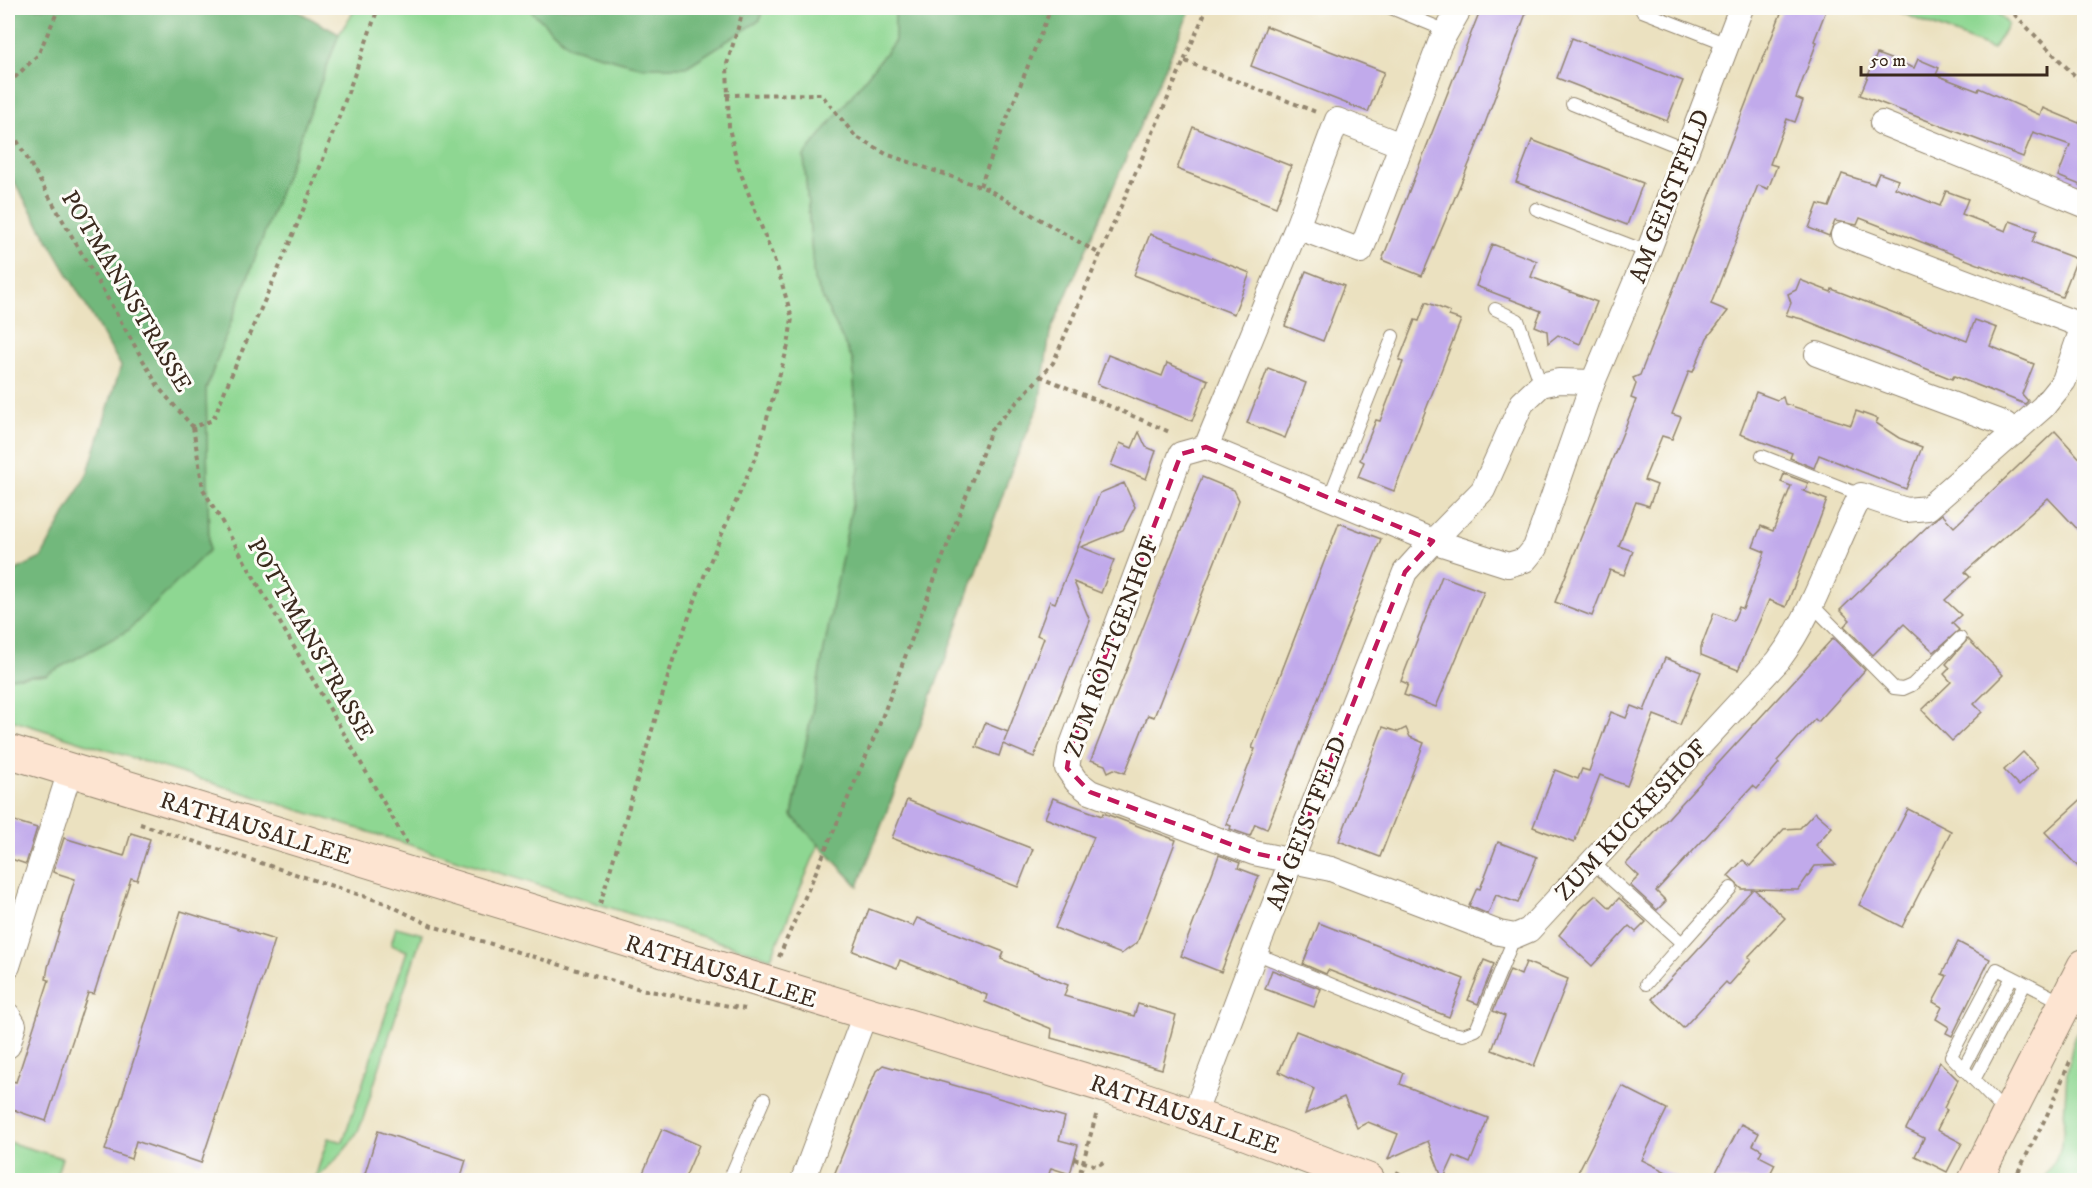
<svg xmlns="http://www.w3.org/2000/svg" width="2092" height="1188" font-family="'IM FELL DW Pica',serif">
<rect width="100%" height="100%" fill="#fdfcf7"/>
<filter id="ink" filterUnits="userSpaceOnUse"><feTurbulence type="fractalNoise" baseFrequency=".0167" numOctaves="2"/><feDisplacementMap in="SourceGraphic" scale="12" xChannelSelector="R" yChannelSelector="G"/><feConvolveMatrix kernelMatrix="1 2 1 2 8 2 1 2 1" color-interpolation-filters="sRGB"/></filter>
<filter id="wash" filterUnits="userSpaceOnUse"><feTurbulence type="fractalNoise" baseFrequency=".008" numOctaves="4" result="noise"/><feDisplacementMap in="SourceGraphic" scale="24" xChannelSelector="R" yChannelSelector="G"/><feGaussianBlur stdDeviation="1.35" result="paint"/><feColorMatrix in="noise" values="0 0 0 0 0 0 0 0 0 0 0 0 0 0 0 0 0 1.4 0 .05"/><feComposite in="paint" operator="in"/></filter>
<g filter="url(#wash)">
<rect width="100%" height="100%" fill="#ebe1c0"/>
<g fill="#8ed792" stroke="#648058" stroke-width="1.5">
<path d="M356,8H528L570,47L641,67H686L760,20L762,8H895V41L804,156L814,280L853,361L859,469L792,815L819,844L771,958L8,719V678L46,675L209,550L206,389L339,34Z"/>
<path d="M1889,8H1993L2008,24L1993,49Z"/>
<path d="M396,927L422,934L362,1122C354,1143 333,1164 315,1178L328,1138L343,1142L407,951L391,945Z"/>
<path d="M2084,1019V1180H2043L2062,1147L2067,1073L2074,1038Z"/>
<path d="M8,1142L62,1158L55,1180H8Z"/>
</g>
<g fill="#72b87c" stroke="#56714d" stroke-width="1.5">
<path d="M8,8H292L339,34L206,389L209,550L129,630L46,675L8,678V574L41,558L88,472L121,366L8,171Z"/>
<path d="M528,8H762L760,20L686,67H641L570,47Z"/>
<path d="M895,8H1191L1050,333L1039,405L1012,468L946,658L858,886L792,816L859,469L853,361L814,280L804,156L895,41Z"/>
</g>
<g id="blocks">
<g fill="#c1aaeb">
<path d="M1481,8H1528L1477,145L1422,276L1382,260Z"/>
<path d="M1783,8H1827L1814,41L1817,42L1796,98L1803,101L1795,122L1787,119L1770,164L1777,166L1768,189L1758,185L1711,304L1728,311L1707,338L1693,372L1689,371L1672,414L1681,417L1672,439L1662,436L1644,480L1657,485L1649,506L1636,502L1628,522L1619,546L1633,551L1624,575L1610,570L1592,616L1555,602L1636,400L1631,398L1636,384L1633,378L1640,375Z"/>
<path d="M1266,26L1384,72L1368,112L1251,66Z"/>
<path d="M1572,38L1683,81L1667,121L1557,78Z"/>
<path d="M1877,54L1914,68L1918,59L1939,68L1936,75L1978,91L1979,88L2040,115L2043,108L2079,123L2085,112V187L2058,176L2070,145L2033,132L2023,157L1860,95Z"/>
<path d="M1193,127L1291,166L1276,207L1177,169Z"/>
<path d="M1532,140L1643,183L1627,225L1516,182Z"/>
<path d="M1879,173L1898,180L1895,188L1940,206L1946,191L1968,199L1962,214L2006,231L2010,221L2037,231L2032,242L2077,259L2062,297L1860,218L1857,225L1835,221L1829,236L1809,228L1818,204L1829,207L1842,174L1874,184Z"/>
<path d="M1150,234L1250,273L1234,314L1134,275Z"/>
<path d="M1492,244L1537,261L1531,277L1597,302L1580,344L1558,335L1548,343L1547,331L1535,326L1541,311L1476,286Z"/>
<path d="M1306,271L1344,286L1323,341L1285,326Z"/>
<path d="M1800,280L1831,292L1832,289L1967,341L1975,320L1997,328L1990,346L2034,364L2022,394L2028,401L2025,404L1954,376L1952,379L1802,319L1786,315L1791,303L1788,294L1796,290Z"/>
<path d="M1426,302L1450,312L1449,316L1461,320L1394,491L1358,477L1364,462L1360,460L1376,420L1380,421L1397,377L1403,362L1399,360L1415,320L1419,321Z"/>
<path d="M1108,355L1162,376L1167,363L1208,380L1192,421L1097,384Z"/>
<path d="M1268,368L1306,383L1285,438L1247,423Z"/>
<path d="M1756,392L1777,400L1783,397L1785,404L1851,425L1856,411L1878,419L1876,423L1899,438L1922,447L1906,489L1819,455L1814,468L1790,458L1792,453L1740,434Z"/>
<path d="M2055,431L2085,464V537L2048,498L1965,572L1970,577L1945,600L1961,615L1952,623L1959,630L1934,652L1904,624L1873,655L1844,626L1850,620L1840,610L1933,521L1942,514L1954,527Z"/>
<path d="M1139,432L1146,447L1156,451L1146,479L1111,465L1120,443L1132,448Z"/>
<path d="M1784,474L1808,483L1805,491L1801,490L1827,500L1786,607L1769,600L1738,670L1701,655V647L1714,613L1733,621L1739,607L1743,609L1765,552L1753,547L1761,526L1773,531L1791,486L1781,482Z"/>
<path d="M1202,477L1234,490L1239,500L1154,717L1148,715L1125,773L1114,769L1108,772L1105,765L1091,760Z"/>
<path d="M1124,483L1135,507L1123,530L1081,547L1114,560L1101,593L1074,582L1090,621L1034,757L1003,744L999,756L976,747L985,723L1008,732L1004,742L1044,638L1037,635L1050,601L1055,603L1100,493Z"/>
<path d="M1339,523L1381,539L1267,829L1255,824L1250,836L1230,829L1231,826L1226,824L1255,749L1252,748Z"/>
<path d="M1442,576L1484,592L1436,707L1404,695L1408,684L1401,681Z"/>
<path d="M1833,638L1865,670L1818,722L1815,719L1777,761L1779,763L1757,789L1753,786L1656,891L1666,901L1657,910L1630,885L1639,876L1626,864Z"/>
<path d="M1968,639L2003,675L1974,704L1982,712L1952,741L1922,710L1951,682L1944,674L1950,668L1946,664Z"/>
<path d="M1665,658L1701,672L1680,725L1654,715L1627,786L1600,775L1574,843L1533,827L1555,770L1578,779L1582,769L1589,771L1611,712L1626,718L1631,706L1644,711Z"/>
<path d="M1383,727L1398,732L1406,728L1410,737L1424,743L1380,857L1339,841Z"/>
<path d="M2023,752L2038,768L2019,786L2004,770Z"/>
<path d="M2085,796V874L2045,832Z"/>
<path d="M1053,798L1102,816L1103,813L1176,840L1137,943L1121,954L1055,928L1094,837L1045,818Z"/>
<path d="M907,800L1033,849L1018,887L892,838Z"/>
<path d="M1908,809L1951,831L1902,927L1859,905Z"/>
<path d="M1815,812L1832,827L1816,845L1836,865L1815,866L1798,890L1754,889L1785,918L1748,957L1751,960L1729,985L1726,982L1683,1028L1652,999L1753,889H1742L1728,876L1743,860L1750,866L1784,829L1800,828Z"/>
<path d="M8,819L37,828L26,864L8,858Z"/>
<path d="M131,833L150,839L137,880L131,878L94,994L88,993L46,1121L8,1108V1080L16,1082L49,980L46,979L48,967L75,879L53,872L64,838L124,856Z"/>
<path d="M1498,842L1537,857L1518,903L1496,895L1488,914L1469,906L1477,888L1480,889Z"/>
<path d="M1219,855L1240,863L1238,868L1259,876L1221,972L1181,956Z"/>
<path d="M1596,895L1610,908L1619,898L1646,922L1636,932L1629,926L1592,966L1559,935L1577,912Z"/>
<path d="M869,909L913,926L917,918L1004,952L1001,959L1068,985L1064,996L1134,1016L1138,1004L1176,1015L1162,1069L1051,1038L1052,1029L985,1002L987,995L900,960L897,968L853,951Z"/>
<path d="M181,911L275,940L201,1163L136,1141L131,1159L105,1150Z"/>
<path d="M1319,923L1464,979L1449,1017L1328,970L1326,974L1303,964Z"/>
<path d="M1958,942L1990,959L1952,1036L1946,1033L1949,1027L1936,1019L1942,1007L1933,1002L1947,976L1942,974Z"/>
<path d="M1484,960L1494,964L1478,1004L1468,1000Z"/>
<path d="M1526,962L1568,979L1534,1066L1492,1050L1505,1016L1493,1011L1510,970L1521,975Z"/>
<path d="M1272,970L1321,989L1314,1007L1265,989Z"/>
<path d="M1296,1031L1404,1073L1400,1084L1488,1118L1470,1163L1454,1156L1443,1180L1428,1141L1388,1159L1398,1134L1368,1122L1357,1128L1344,1097L1305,1114L1314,1089L1279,1072Z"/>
<path d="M1940,1062L1958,1080L1944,1108L1947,1110L1937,1130L1962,1143L1947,1172L1915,1156L1924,1138L1906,1129Z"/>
<path d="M883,1065L1065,1117L1059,1140L1078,1145L1070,1174L1051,1168L1047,1180H832L876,1071Z"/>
<path d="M1622,1086L1667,1109L1642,1160L1682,1180H1574Z"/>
<path d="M1741,1124L1759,1133L1753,1145L1762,1150L1759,1156L1775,1164L1767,1180H1712Z"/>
<path d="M662,1129L699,1145L684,1180H640Z"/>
<path d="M378,1131L466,1160L460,1180H363Z"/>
</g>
</g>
</g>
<g filter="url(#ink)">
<use href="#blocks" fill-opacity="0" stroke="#93866f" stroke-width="1.5"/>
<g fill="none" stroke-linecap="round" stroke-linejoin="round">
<defs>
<g id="lane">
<path d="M1391,8L1447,31"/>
<path d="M1642,11L1727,44"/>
<path d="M1572,104L1687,150"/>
<path d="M1536,209L1648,252"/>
<path d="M1495,309L1518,320L1541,385"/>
<path d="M1762,456L1861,495"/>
<path d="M1329,498L1393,336"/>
<path d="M1813,606L1894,688L1903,689L1912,685L1960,638"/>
<path d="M1592,862L1682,943L1646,984"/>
<path d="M1682,943L1731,888"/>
<path d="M1255,953L1444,1031L1463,1035L1476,1030L1515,936"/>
<path d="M1963,1069L2012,977"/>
<path d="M1974,1080L2025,984"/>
<path d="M2006,1113L1951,1056L1997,969L2064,1003"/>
<path d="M729,1180L764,1099"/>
</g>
<g id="street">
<path d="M1460,8L1440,43L1361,251L1297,227L1206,447L1181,454L1070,750L1067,768L1076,781L1090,792L1254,853L1331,869L1499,933L1515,936L1529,930L1778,661C1816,610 1831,551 1861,495L1906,510L1928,508L2043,407L2064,381L2084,323"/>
<path d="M1882,123L2084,205"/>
<path d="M1297,227L1337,120L1401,145"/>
<path d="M1843,235L2083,326"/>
<path d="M1817,354L2005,424L2014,433"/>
<path d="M1206,447L1433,541L1483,490L1522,403L1541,385L1559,381L1593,382"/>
<path d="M8,966L70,771"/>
<path d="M8,1015L14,1025L8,1046"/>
<path d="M1194,1115L1255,953L1405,572L1433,541L1508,565L1525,560L1535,548L1593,382L1648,252L1741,8"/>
<path d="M803,1180L865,1014"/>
</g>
<g id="secondary">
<path d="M8,751L1105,1086L1245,1133L1368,1180"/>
<path d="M1975,1180L2084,966"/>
</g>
</defs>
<use href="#lane" stroke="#93866f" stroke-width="14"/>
<use href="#street" stroke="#93866f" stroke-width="26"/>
<use href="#secondary" stroke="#93866f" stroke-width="35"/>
<g stroke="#93866f" stroke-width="4" stroke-dasharray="4.5 4.5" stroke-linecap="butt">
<path d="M2008,8L2084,85"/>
<path d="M1185,61L1316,112"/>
<path d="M8,84L38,55L59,8"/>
<path d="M726,95L821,94L855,136L886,154L987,189L1100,254"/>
<path d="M8,125L159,388L193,427L213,420C232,371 254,325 275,277C313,190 347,97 378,8"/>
<path d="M980,186L1051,8"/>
<path d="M1040,376L1172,433"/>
<path d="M193,427L203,489L407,843"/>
<path d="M140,824L385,903L432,926L640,989L745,1009"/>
<path d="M600,904L673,660L706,571L757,453L788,346L792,318L778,270L738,166L729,128L727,64L744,8"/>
<path d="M779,957L877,731L991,430L1053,363L1207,8"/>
<path d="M1074,1159L1097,1166L1105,1161"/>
<path d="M1396,1172L1411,1180"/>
<path d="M1078,1180L1097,1112"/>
<path d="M2014,1180L2047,1115L2071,1059"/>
</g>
<use href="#lane" stroke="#fff" stroke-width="12"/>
<use href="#street" stroke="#fff" stroke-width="24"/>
<use href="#secondary" stroke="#fde4d1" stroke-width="33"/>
</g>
</g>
<path fill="none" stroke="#c2185b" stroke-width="4.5" stroke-dasharray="12 8" stroke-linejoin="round" d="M1206,447L1433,541L1405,572L1291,861L1254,853L1090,792L1067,768L1070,750L1181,454Z"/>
<g text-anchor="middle" stroke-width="6" stroke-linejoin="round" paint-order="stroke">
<g font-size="24" fill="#3b2a1e" stroke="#fdfcf7">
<text transform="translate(1669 196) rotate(-69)" y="8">AM GEISTFELD</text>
<text transform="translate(127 291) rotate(59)" y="8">POTMANNSTRASSE</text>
<text transform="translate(311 639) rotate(60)" y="8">POTTMANSTRASSE</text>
<text transform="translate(1111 647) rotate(-70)" y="8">ZUM RÖLTGENHOF</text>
<text transform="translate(1631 820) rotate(-47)" y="8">ZUM KUCKESHOF</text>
<text transform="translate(1306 823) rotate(-69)" y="8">AM GEISTFELD</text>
<text transform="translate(256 828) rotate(17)" y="8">RATHAUSALLEE</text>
<text transform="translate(721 971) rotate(17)" y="8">RATHAUSALLEE</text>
<text transform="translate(1185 1114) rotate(19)" y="8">RATHAUSALLEE</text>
</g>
</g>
<rect width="2092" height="1188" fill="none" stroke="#fdfcf7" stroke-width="30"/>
<path d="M1861 66v9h186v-9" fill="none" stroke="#3b2a1e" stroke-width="3"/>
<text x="1870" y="66" font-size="18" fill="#3b2a1e" stroke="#fdfcf7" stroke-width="4.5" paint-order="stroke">50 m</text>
</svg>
